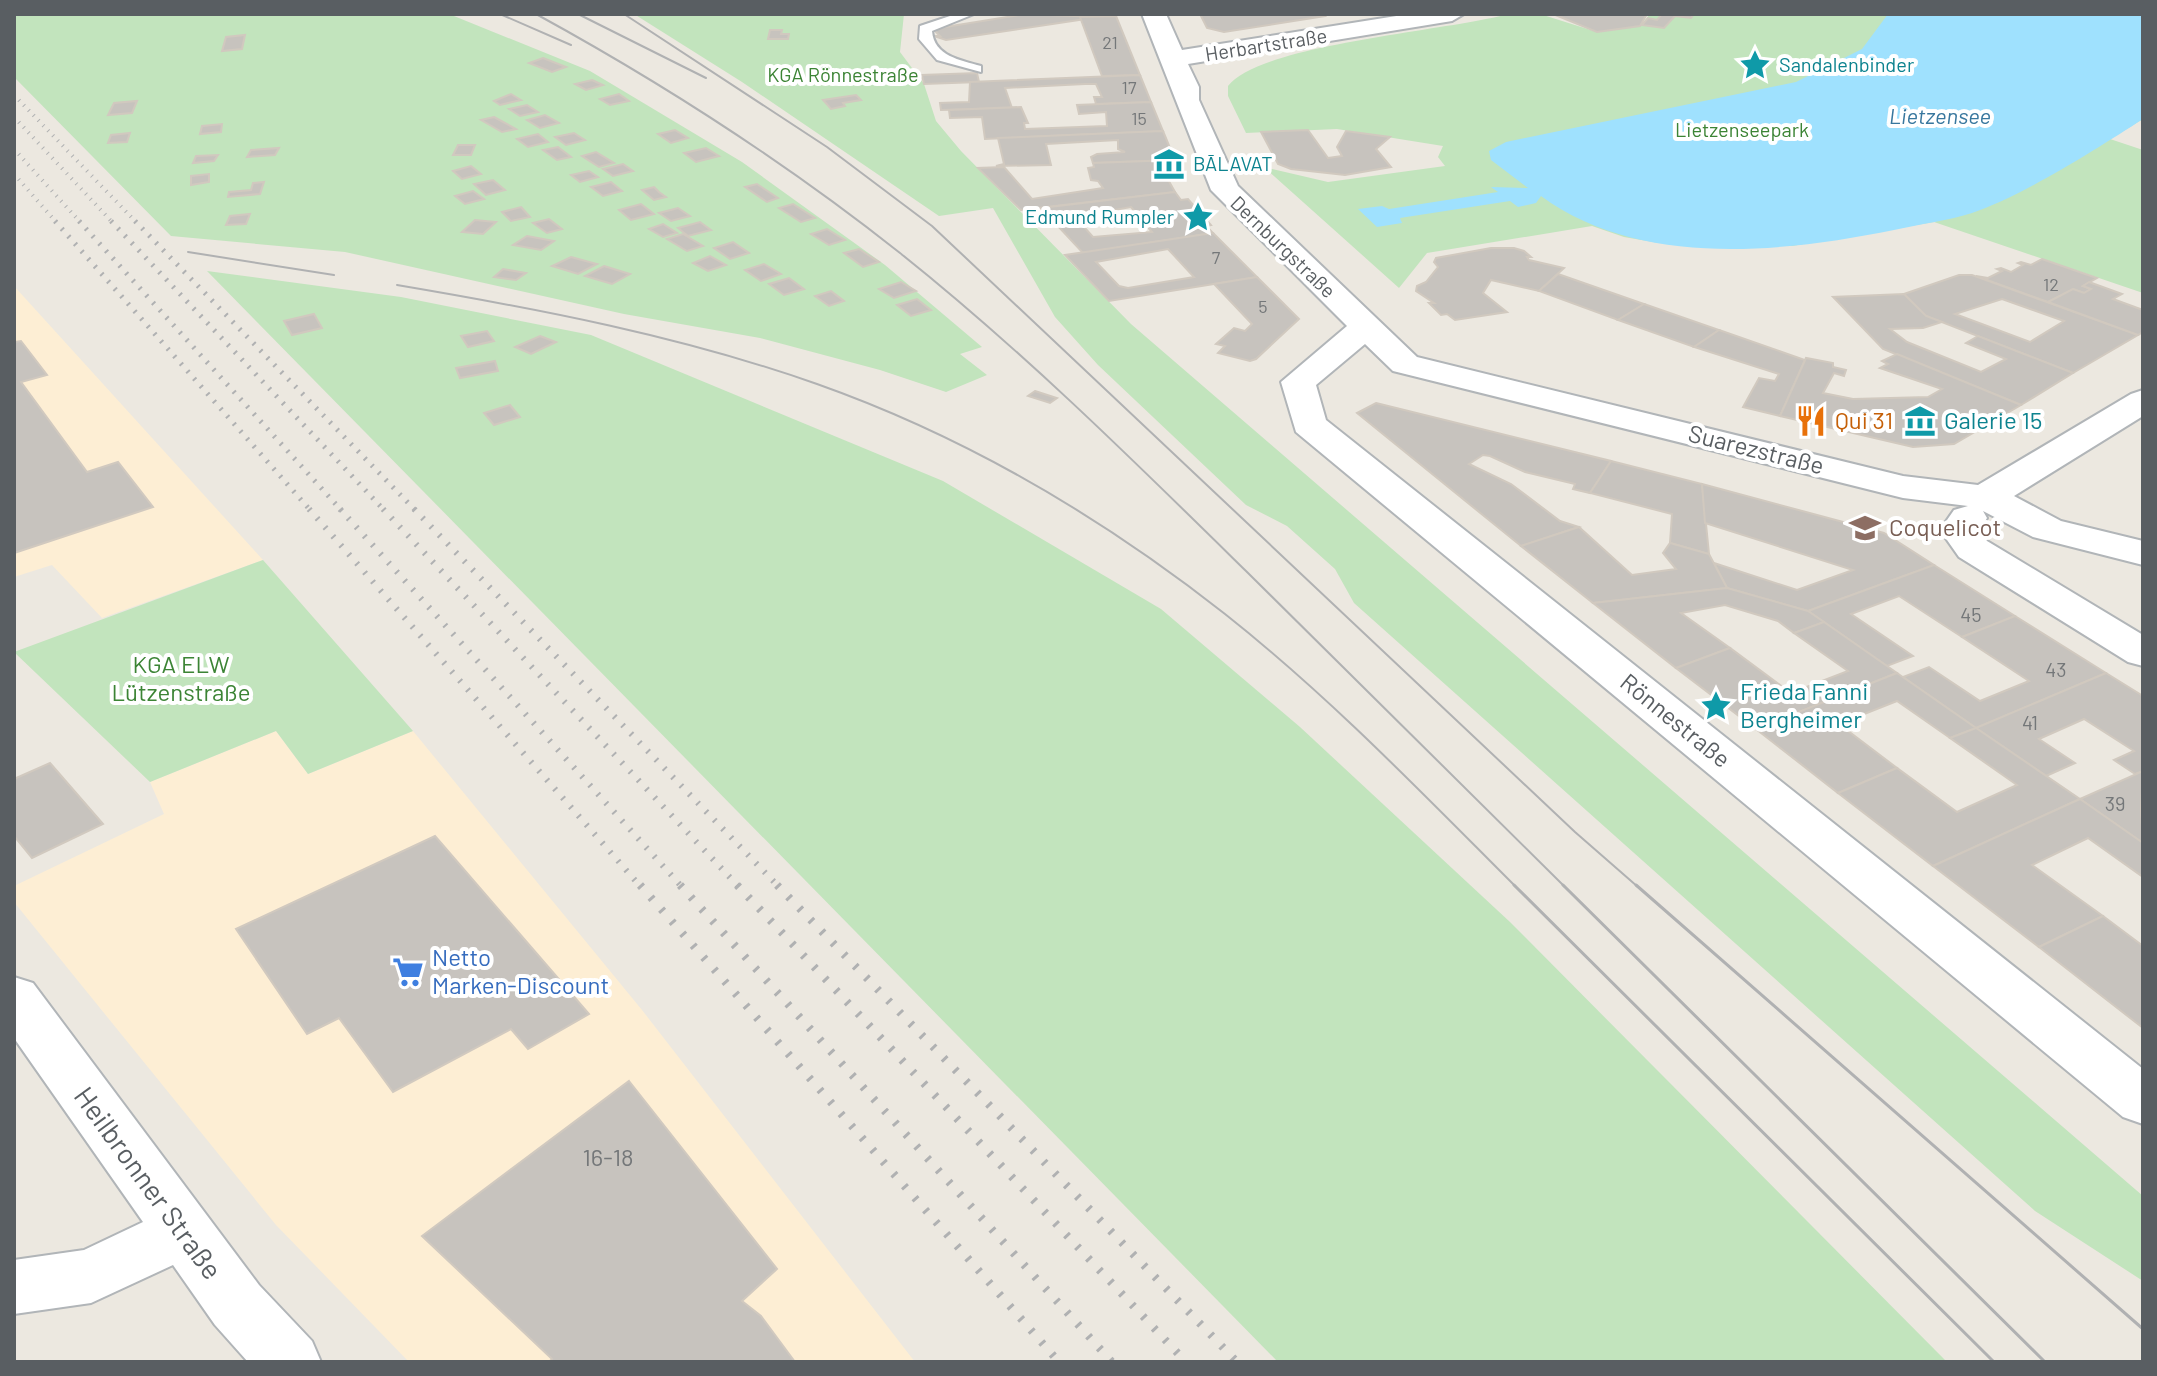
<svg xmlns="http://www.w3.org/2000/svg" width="2157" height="1376" font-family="Barlow,sans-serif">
<rect width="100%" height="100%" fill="#ece8e0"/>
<g fill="#fdeed4">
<path d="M14,286L263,560L102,618L52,565L14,577Z"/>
<path d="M276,731L308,774L413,731L642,1010L915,1362H409L276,1225L14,902V886L164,814L150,782Z"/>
</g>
<g fill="#c2e4bd">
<path d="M14,14H449L590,71L742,162L885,265L982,347L960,354L987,375L946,392L880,370L760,338L624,314L345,252L171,236L14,77Z"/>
<path d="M634,14H904L900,52L924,84L936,121L961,151L1131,324L2143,1196V1281L2035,1211L1354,603L1335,569L1287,526L1246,505L1098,365L1055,317L993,208L939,216L742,82Z"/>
<path d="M1508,14H1540L1597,32L1640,26L1650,14H2143V119L2110,139L2143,150V293L1934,222L1792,246L1659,243L1624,237L1592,226L1427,253L1399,288L1264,167L1328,182L1445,166L1438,157L1443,146L1337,129L1246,133L1228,96V86C1260,44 1448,31 1508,14Z"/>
<path d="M207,271L401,297L591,335L943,481L1161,609L1300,727L1510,922L1947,1362H1278Z"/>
<path d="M263,560L413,731L308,774L276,731L150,782L14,652Z"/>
</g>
<path fill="#9fe1fe" d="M1888,14H2143V119C2098,148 2021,197 1972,213C1947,221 1920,224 1894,230C1780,253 1639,268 1541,196L1536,203L1518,207L1510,201L1400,218L1402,223L1377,227L1358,209L1382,206L1389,209L1498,192L1491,187L1528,188L1491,160L1489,151L1506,142L1796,82L1862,49Z"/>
<g fill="#c7c3be" stroke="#d1c9bf" stroke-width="2" fill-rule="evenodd">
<path d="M1025,14L1099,17L946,40L934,36H940L933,29Z"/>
<path d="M1200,14H1323L1325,16L1224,32L1207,28Z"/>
<path d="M1553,14H1647L1640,26L1597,32Z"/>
<path d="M1662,14H1694L1691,18L1675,16L1664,28L1642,25L1648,18L1657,20Z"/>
<path d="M1116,16L1140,75L1102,76L1080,17Z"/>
<path d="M770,30H782L781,34H789L788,39H768Z"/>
<path d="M245,35L242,49L222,51L226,37Z"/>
<path d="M543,58L566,67L552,72L529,63Z"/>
<path d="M832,73L839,80L820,83L813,77Z"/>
<path d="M977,73L979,82L924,84L922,75Z"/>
<path d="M1140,75L1151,102L1096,104L1094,97H1102L1096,84H1085L1005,88L1012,108L941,110L940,103L969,102L970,82Z"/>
<path d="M592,80L603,85L586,90L575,84Z"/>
<path d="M511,94L521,100L500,105L494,101Z"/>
<path d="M619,94L629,101L610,105L600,99Z"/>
<path d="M856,95L861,100L843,103L845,106L831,109L823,100Z"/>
<path d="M137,101L132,113L108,115L114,103Z"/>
<path d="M1151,102L1163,131L985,139L982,117L950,118L949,110L1021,107L1028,123H1024L1025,129L1107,126L1106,112L1079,114L1077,105Z"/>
<path d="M527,105L538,112L520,116L509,109Z"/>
<path d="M545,115L559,123L540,128L527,120Z"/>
<path d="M494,117L516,129L502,132L481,120Z"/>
<path d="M222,124L221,132L200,134L202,126Z"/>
<path d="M675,130L688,138L671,143L658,134Z"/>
<path d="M1308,130L1328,158L1342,156L1337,147L1346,131L1390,137L1376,149L1391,167L1345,175L1291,169L1278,164L1261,132Z"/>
<path d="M1163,131L1175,160L1093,163L1091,157L1097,154L1125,152L1118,149V140L1046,144L1051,165L996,166L1004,164L998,138Z"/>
<path d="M130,133L127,142L108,143L111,135Z"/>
<path d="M574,133L585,140L566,145L555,137Z"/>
<path d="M538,134L548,142L528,147L517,139Z"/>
<path d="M458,145H475L471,155H453Z"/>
<path d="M558,147L571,157L557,160L543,150Z"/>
<path d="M279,148L275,155L247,157L251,150Z"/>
<path d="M706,148L719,156L696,162L684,153Z"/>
<path d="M596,152L614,163L599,167L582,156Z"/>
<path d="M218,155L214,161L193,163L196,156Z"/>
<path d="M1175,160L1178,168L1162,169L1175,192L1021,210L978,168L1004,167L1032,199L1103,188L1098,181L1091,180L1088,168L1094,167L1093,163Z"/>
<path d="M623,164L633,171L613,176L603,169Z"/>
<path d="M471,166L481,174L462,179L453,171Z"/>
<path d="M589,171L598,177L580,182L571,175Z"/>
<path d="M209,174V182L191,185V176Z"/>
<path d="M493,180L505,190L486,195L474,184Z"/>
<path d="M264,182L260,194L228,197L229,192L251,190L253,183Z"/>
<path d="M611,182L622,191L603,196L591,187Z"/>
<path d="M757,184L778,198L767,202L745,187Z"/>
<path d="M654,187L659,192L666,197L654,200L642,190Z"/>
<path d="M473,191L484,199L465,204L455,196Z"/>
<path d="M1175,192L1181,200L1188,199L1211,225L1206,226L1213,233L1083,253L1041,208ZM1131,207L1152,232L1093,237L1075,217Z"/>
<path d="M641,204L654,214L631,220L619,210Z"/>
<path d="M793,204L815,218L801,222L779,208Z"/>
<path d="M521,207L530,217L511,221L502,212Z"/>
<path d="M678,208L690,216L671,221L659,213Z"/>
<path d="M250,214L246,224L226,225L230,216Z"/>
<path d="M549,219L562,229L547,233L533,223Z"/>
<path d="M475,220L496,222L483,234L462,232Z"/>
<path d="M700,222L711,230L688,236L678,228Z"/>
<path d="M663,224L677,233L663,237L649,229Z"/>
<path d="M827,229L845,240L829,245L811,234Z"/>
<path d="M1213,233L1257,277L1109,301L1065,255ZM1168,249L1194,277L1128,288L1119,286L1096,262Z"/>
<path d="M683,234L703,246L687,251L667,239Z"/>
<path d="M527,236L554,241L541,250L513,245Z"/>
<path d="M733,242L749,253L730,259L714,248Z"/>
<path d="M1491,248H1514L1524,251L1531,257H1527L1529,260L1564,268L1539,291L1491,280L1483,293L1507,312L1455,320L1447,314L1441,315L1429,303H1434L1416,291L1417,286L1426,282L1438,267L1434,262L1436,258Z"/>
<path d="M859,249L879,262L863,267L844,253Z"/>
<path d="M710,256L726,265L708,271L693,263Z"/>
<path d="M571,257L597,264L578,274L552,266Z"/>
<path d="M2042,259L2097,278L2083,286L2091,289L2084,293L2073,289L2048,302L1976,276L1988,278L2002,271L1997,269L2001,268L2011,272L2023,265L2018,263L2021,262L2031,265Z"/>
<path d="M764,264L781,274L761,281L745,270Z"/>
<path d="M604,266L630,274L612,284L585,276Z"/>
<path d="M503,269L526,273L516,280L494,277Z"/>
<path d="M1558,274L1644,304L1618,320L1539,291Z"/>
<path d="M1959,275H1972L2138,335L2073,373L1926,316L1904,294ZM2002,299L2064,321L2030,342L1955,314Z"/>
<path d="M1257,277L1299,319L1256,359L1250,361L1218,353L1225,346L1216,344L1234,328L1245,331L1252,324L1214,284Z"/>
<path d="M789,278L804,289L784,295L769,284Z"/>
<path d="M901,282L916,291L894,298L879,289Z"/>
<path d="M2089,282L2122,294L2113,299L2143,310V332L2138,335L2048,302L2073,289L2084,293L2091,289L2083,286Z"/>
<path d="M831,291L844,301L829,306L815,296Z"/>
<path d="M1904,294L1926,316L1942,322L1923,328L1890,329L1907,342L1981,372L2006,359L1966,343L1978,336L2073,373L2021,405L1883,349L1833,297Z"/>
<path d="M917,299L931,310L911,316L897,305Z"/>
<path d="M1644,304L1719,330L1694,347L1618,320Z"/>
<path d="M314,314L322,328L292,335L284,321Z"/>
<path d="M1719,330L1805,360L1780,416L1743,407L1759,378L1775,381L1779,374L1694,347Z"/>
<path d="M487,331L494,341L468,347L461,336Z"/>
<path d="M540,336L556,342L531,354L515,347Z"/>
<path d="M21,341L47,375L21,382L87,472L118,462L153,507L14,553V342Z"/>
<path d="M1897,354L2021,405L1954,444L1913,447L1780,416L1806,358L1833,363V367L1846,370L1844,376L1834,373L1823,393L1853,399L1928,397L1942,389L1880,368L1888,364L1882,361Z"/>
<path d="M495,361L498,371L460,378L456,368Z"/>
<path d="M1035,391L1057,398L1050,403L1028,396Z"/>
<path d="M1376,403L1611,461L1590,493L1573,489L1575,484L1525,472L1490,456L1483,455L1469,464L1511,484L1560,521L1579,527L1521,546L1357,413Z"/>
<path d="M510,405L520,417L494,425L484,413Z"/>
<path d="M1611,461L1702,484L1709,554L1670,543L1672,514L1590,493Z"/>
<path d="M1702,484L1884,533L1934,565L1808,611L1727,588L1714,563L1797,590L1853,570L1705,523Z"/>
<path d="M1579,527L1632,575L1676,569L1663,553L1670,543L1709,554L1727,588L1593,603L1521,546Z"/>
<path d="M1934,565L2015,616L1962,637L1899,596L1851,614L1913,656L1887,666L1808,611Z"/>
<path d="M1727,588L1808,611L1824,622L1794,633L1778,621L1725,605L1681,613L1730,648L1676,668L1593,603Z"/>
<path d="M2015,616L2106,673L1976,728L1903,677L1929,667L1980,701L2029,681L1962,637Z"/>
<path d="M1824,622L1897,673L1756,729L1676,668L1730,648L1791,693L1848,671L1794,633Z"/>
<path d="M1897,673L1976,728L1950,738L1897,701L1839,724L1897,768L1838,793L1756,729Z"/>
<path d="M2106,673L2143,696V771L2135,774L2114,760L2134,751L2084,719L2039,739L2075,763L2046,776L1976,728Z"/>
<path d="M1976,728L2080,799L1933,866L1838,793L1897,768L1957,812L2017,785L1950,738Z"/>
<path d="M50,763L103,824L32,858L14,836V779Z"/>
<path d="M2143,771L2141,810L2143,843L2080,799Z"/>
<path d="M2080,799L2143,843V877L2088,838L2032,865L2103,916L2039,947L1933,866Z"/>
<path d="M435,836L589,1014L528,1049L511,1029L393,1092L339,1018L307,1034L236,929Z"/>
<path d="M2103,916L2143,946V1028L2039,947Z"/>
<path d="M629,1081L777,1269L742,1301L761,1316L795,1362H549L552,1359L422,1236Z"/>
</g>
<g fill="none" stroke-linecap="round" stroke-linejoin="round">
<defs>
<path id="service" d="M956,14H974L932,31C934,56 960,60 981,66V72L937,60L919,39L920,26Z"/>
<g id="minor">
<path d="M1142,14H1166L1182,50L1409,14H1464L1452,21L1188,64L1199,87V100L1238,186L1417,357L1903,476L1978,485L2131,394L2143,390V416L2014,496L2061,521L2143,541V565L2033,537L1983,511L1987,518L1980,530L1987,541L2143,635V666L2128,662L1959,557L1940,530L1954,510L1968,506L1903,498L1393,371L1365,344L1316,385L1326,420L2143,1069V1124L2123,1117L1296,432L1281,382L1347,326L1211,190Z"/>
<path d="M14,977L33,983L259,1285L312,1341L321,1362H248L215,1325L173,1265L91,1303L14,1314V1260L84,1250L143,1222L14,1038Z"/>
</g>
</defs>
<use href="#service" stroke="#b1b5b8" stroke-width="4"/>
<use href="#minor" stroke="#b1b5b8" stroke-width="4"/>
<use href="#service" fill="#fff" fill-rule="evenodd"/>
<use href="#minor" fill="#fff" fill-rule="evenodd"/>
<g stroke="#b0b1b2" stroke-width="2">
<path d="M500,14L571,45"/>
<path d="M536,14C664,84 785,162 900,253C1023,351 1134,461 1246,571C1352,676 1459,782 1565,887"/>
<path d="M578,14L706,78"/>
<path d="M624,14L827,147L932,226L1575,832L1638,887"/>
<path d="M188,252L334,275"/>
<path d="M397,285C539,309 681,336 817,384C964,436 1103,518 1225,614C1330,697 1422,793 1516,887"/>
</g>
<g stroke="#b0b1b2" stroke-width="3">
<path d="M1514,885L1994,1362"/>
<path d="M1563,885L2045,1362"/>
<path d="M1636,885L2143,1329"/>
</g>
<g stroke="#b0b1b2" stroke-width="4" stroke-dasharray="1 6" stroke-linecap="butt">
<path d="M14,95L137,223"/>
<path d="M14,117L113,223"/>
<path d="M14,149L81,223"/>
<path d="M14,174L57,223"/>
</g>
<g stroke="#b0b1b2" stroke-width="5" stroke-dasharray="2 8" stroke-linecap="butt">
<path d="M55,221L311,511"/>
<path d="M79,221L342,511"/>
<path d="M111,221L385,511"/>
<path d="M135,221L416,511"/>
</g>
<g stroke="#b0b1b2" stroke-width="6" stroke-dasharray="2 10" stroke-linecap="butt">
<path d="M309,509L641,887"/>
<path d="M340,509L682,887"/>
<path d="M383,509L739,887"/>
<path d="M414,509L779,887"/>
</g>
<g stroke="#b0b1b2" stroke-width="8" stroke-dasharray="3 13" stroke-linecap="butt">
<path d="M640,885L1059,1362"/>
<path d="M680,885L1112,1362"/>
<path d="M737,885L1186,1362"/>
<path d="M777,885L1237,1362"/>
</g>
</g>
<defs>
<symbol id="sight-bare" viewBox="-9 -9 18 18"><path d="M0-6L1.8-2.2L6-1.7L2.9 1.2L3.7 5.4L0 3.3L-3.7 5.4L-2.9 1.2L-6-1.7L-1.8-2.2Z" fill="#0f9aa8" stroke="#fff" stroke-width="2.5" paint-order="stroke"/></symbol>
<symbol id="museum-bare" viewBox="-9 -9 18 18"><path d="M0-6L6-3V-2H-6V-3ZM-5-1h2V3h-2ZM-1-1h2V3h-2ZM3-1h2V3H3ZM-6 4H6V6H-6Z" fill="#0f9aa8" stroke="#fff" stroke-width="2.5" paint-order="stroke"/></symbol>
<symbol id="restaurant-bare" viewBox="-9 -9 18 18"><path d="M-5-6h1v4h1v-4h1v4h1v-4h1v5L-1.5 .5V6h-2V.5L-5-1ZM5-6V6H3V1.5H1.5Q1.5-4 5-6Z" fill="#e8710a" stroke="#fff" stroke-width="2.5" paint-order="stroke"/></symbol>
<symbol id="school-bare" viewBox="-9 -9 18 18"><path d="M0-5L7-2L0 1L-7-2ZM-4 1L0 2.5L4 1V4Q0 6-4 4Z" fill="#8d6e63" stroke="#fff" stroke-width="2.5" paint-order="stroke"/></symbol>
<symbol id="supermarket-bare" viewBox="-9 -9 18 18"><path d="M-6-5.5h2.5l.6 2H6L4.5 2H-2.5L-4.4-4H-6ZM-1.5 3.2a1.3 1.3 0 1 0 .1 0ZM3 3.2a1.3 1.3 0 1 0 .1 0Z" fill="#3f7fe0" stroke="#fff" stroke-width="2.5" paint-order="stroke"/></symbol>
</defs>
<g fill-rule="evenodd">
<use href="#sight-bare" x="1733" y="43" width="44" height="44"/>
<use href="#museum-bare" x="1147" y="142" width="44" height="44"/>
<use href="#sight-bare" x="1176" y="195" width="44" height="44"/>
<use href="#restaurant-bare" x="1789" y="399" width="44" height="44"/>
<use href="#museum-bare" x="1898" y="399" width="44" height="44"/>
<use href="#school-bare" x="1843" y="506" width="44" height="44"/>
<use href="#sight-bare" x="1694" y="684" width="44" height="44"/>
<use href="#supermarket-bare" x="386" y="950" width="44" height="44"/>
</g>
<g text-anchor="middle" stroke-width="8" stroke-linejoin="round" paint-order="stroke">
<g font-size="18" fill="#747779">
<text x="1110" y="49">21</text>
<text x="1129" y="94">17</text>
<text x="1139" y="125">15</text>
<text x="1216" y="264">7</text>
<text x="2051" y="291">12</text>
<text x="1263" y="313">5</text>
</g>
<g font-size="20" fill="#595e62" stroke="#fff">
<text transform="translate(1266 45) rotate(-9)" y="7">Herbartstraße</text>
<text transform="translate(1283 247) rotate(44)" y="7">Dernburgstraße</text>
</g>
<g font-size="20" fill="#0d838f" stroke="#fff" text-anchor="start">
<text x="1779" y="72">Sandalenbinder</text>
<text x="1193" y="171">BĀLAVAT</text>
<text x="1174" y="224" text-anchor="end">Edmund Rumpler</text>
</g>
<g font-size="20" fill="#3c8435" stroke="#fff">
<text x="843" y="82">KGA Rönnestraße</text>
<text x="1742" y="137">Lietzenseepark</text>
</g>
<g font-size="20" fill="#747779">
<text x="1971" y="622">45</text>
<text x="2056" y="677">43</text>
<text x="2030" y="730">41</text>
<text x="2115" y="811">39</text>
</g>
<g font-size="22" font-style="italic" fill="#38779e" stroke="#fff">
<text x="1940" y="124">Lietzensee</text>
</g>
<g font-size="24" fill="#c56008" stroke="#fff" text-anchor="start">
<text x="1835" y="429">Qui 31</text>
</g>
<g font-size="24" fill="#0d838f" stroke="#fff" text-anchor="start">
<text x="1944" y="429">Galerie 15</text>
<text x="1740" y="700">Frieda Fanni<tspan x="1740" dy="28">Bergheimer</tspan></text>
</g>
<g font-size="24" fill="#595e62" stroke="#fff">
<text transform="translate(1756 450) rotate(14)" y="8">Suarezstraße</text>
<text transform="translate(1675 721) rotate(39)" y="8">Rönnestraße</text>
</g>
<g font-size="24" fill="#785e54" stroke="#fff" text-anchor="start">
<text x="1889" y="536">Coquelicot</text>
</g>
<g font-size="24" fill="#3c8435" stroke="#fff">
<text x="181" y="673">KGA ELW<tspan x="181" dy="28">Lützenstraße</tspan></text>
</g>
<g font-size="24" fill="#366cbe" stroke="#fff" text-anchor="start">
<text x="432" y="966">Netto<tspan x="432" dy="28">Marken-Discount</tspan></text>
</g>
<g font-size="24" fill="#747779">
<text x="608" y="1166">16-18</text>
</g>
<g font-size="28" fill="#595e62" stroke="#fff">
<text transform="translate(148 1183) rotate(54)" y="10">Heilbronner Straße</text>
</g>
</g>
<rect width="2157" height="1376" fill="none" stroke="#595e62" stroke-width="32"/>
</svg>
